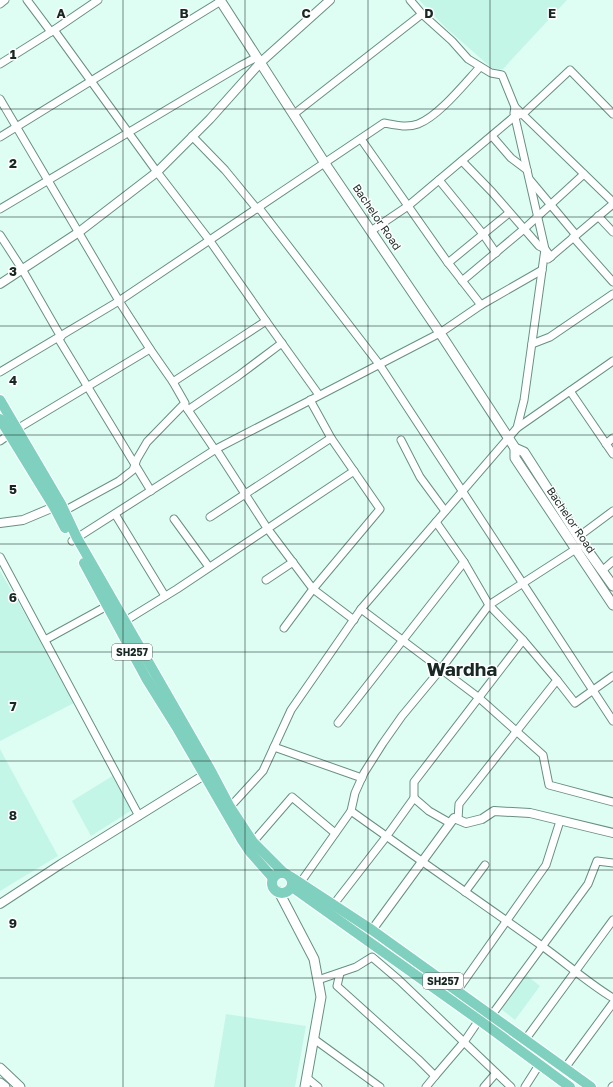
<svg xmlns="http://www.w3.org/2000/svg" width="613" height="1087" font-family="'Golos Text',sans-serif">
<rect width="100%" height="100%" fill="#defef4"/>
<g fill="#c4f6e7">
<path d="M419,0H567L503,69L495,71L446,28Z"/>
<path d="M0,571L53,662L74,703L0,741Z"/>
<path d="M0,749L58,856L0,891Z"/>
<path d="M114,775L132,810L91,836L72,801Z"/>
<path d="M525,974L540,986L515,1020L501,1009Z"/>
<path d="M226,1014L306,1026L295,1087H214Z"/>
</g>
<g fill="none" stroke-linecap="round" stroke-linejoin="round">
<defs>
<g id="minor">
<path d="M27,0L51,32"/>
<path d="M410,0L422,14"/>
<path d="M0,4L5,0"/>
<path d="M54,30L98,0"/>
<path d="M0,64L54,30L157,172L210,241L266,321L173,382L150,349L17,429L0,441"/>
<path d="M0,99L119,301L150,349"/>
<path d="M294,114L422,14L452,41L468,59L491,73L502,75L515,107L613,202"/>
<path d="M192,136L225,170L257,209"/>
<path d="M492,136L511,158L527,170"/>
<path d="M0,137L221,1"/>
<path d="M462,161L492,192L539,246L545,249L551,257"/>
<path d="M439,180L483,234L496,253"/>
<path d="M530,180L576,235"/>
<path d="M259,208L379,364L613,721"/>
<path d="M0,209L240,66L257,57"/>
<path d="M598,216L613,232"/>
<path d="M371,231L408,206L515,116L523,114L570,70L613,114"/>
<path d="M0,235L22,269L61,337"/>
<path d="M573,237L613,282"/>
<path d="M548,259L613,204"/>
<path d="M448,263L509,213"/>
<path d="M462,281L524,229L584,174"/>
<path d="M481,305L542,270"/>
<path d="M266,321L319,395"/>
<path d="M58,338L151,491"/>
<path d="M532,344L550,337L613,294"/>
<path d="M0,372L119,301L384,123C395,125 407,128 418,124C439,116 465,83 480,67"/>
<path d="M570,391L613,361"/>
<path d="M186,407L215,450"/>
<path d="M188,410L238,376L282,343"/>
<path d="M517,428L570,391L613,454"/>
<path d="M401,440L420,477L445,511"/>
<path d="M606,444L613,438"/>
<path d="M216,449L267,528L313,589L354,620"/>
<path d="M64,511L119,481L133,470L137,459L147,442L185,403L173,382"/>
<path d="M115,514L165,596"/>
<path d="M210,517L331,438"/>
<path d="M174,519L209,567"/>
<path d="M578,537L613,511"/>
<path d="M72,541L216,449L440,333L481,305L446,260L361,139"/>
<path d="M0,557L139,816"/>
<path d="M464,562L489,605L523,640"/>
<path d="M603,570L613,561"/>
<path d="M266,580L293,562"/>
<path d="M361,609L478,697L543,755L549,785L613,802"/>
<path d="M125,621L177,589L354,471"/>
<path d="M284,628L313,589L380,509L331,438L310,400"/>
<path d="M45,640L107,606"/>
<path d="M557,680L575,703L613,676"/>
<path d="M338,723L464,562L436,522"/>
<path d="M274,747L362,778"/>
<path d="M414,798V782L523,640L557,680L459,804L458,819"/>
<path d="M230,807L263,771L291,710L361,609L517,428L524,400L545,249L514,113L515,107"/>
<path d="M351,811L355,793L364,773L383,743L402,716L441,669L489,605L579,547"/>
<path d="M253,842L292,797L335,833"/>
<path d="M298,886L351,811C415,857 479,901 542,946C566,963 588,983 613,998"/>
<path d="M465,892L485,865"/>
<path d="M334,904L386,837L414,798L429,811L450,823"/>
<path d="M340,973L337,986L418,1059L435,1076L464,1042L479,1020L491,1016L588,884L597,861L613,863"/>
<path d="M318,980L356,967L372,957L399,980L511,1087"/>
<path d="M457,991L546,865L560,821"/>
<path d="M314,1039L380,1087"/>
<path d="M525,1040L613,920"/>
<path d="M565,1068L613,1003"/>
<path d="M307,1078L318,1087"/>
<path d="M426,1087L435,1076"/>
<path d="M484,1087L496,1073"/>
<path d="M525,1087L539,1065"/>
<path d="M612,1087L613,1086"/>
</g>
<g id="tertiary">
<path d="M0,284L79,232L157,172L210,119L261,62L330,0"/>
<path d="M0,523L23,520L54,507"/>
<path d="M0,904L61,864L209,772"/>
<path d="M372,930L454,818L466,823L482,819L494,811L530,813L613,833"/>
</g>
<g id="secondary">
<path d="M220,0L328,168L440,333L515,448L524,452L583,544L613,586"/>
<path d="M515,448V458L613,605"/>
<path d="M279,892L314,959L321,997L305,1087"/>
<path d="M0,1068L20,1087"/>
<path d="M0,1083L5,1087"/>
</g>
<g id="primary">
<path d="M0,400L61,504L77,538L211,771L230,807L253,842L283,872"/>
<path d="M0,419L54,507L65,528"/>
<path d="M84,563L146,678L176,726L242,840L250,852L273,878"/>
<circle cx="282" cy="883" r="10"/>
<path d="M291,877L372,930L591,1087"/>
<path d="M292,887L479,1020L570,1087"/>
</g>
</defs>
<use href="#minor" stroke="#6a8f84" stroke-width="9"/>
<use href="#tertiary" stroke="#6a8f84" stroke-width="10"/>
<use href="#secondary" stroke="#6a8f84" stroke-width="11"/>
<use href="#primary" stroke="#fff" stroke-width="12"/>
<use href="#minor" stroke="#fff" stroke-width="7"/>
<use href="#tertiary" stroke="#fff" stroke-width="8"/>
<use href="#secondary" stroke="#fff" stroke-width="9"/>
<use href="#primary" stroke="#80d0bf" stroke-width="10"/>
</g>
<path fill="none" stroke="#192824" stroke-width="1" stroke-opacity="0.55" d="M123,0V1087M245,0V1087M368,0V1087M490,0V1087M0,109H613M0,217H613M0,326H613M0,435H613M0,544H613M0,652H613M0,761H613M0,870H613M0,978H613"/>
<g text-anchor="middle" stroke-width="3" stroke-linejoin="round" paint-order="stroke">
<g fill="#fff" stroke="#5e6866" stroke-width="1">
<rect x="112" y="644" width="40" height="16" rx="3"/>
<rect x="423" y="973" width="40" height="16" rx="3"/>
</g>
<g font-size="10" font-weight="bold" fill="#192824">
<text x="132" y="656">SH257</text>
<text x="443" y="985">SH257</text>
</g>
<g font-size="11" fill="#192824" stroke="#fff">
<text transform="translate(377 217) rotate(56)" y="4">Bachelor Road</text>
<text transform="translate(571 520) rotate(56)" y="4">Bachelor Road</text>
</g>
<g font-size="19" font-weight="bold" fill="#192824" stroke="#fff">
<text x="462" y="676">Wardha</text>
</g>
</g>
<g font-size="13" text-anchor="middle" font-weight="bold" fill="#192824" stroke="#fff" stroke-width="3" stroke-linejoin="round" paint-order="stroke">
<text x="61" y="18">A</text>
<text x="184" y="18">B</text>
<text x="306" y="18">C</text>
<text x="429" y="18">D</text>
<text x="552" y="18">E</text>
<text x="13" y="59">1</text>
<text x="13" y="168">2</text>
<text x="13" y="276">3</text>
<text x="13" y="385">4</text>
<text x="13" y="494">5</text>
<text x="13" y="602">6</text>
<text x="13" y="711">7</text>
<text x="13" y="820">8</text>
<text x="13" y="928">9</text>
</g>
</svg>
